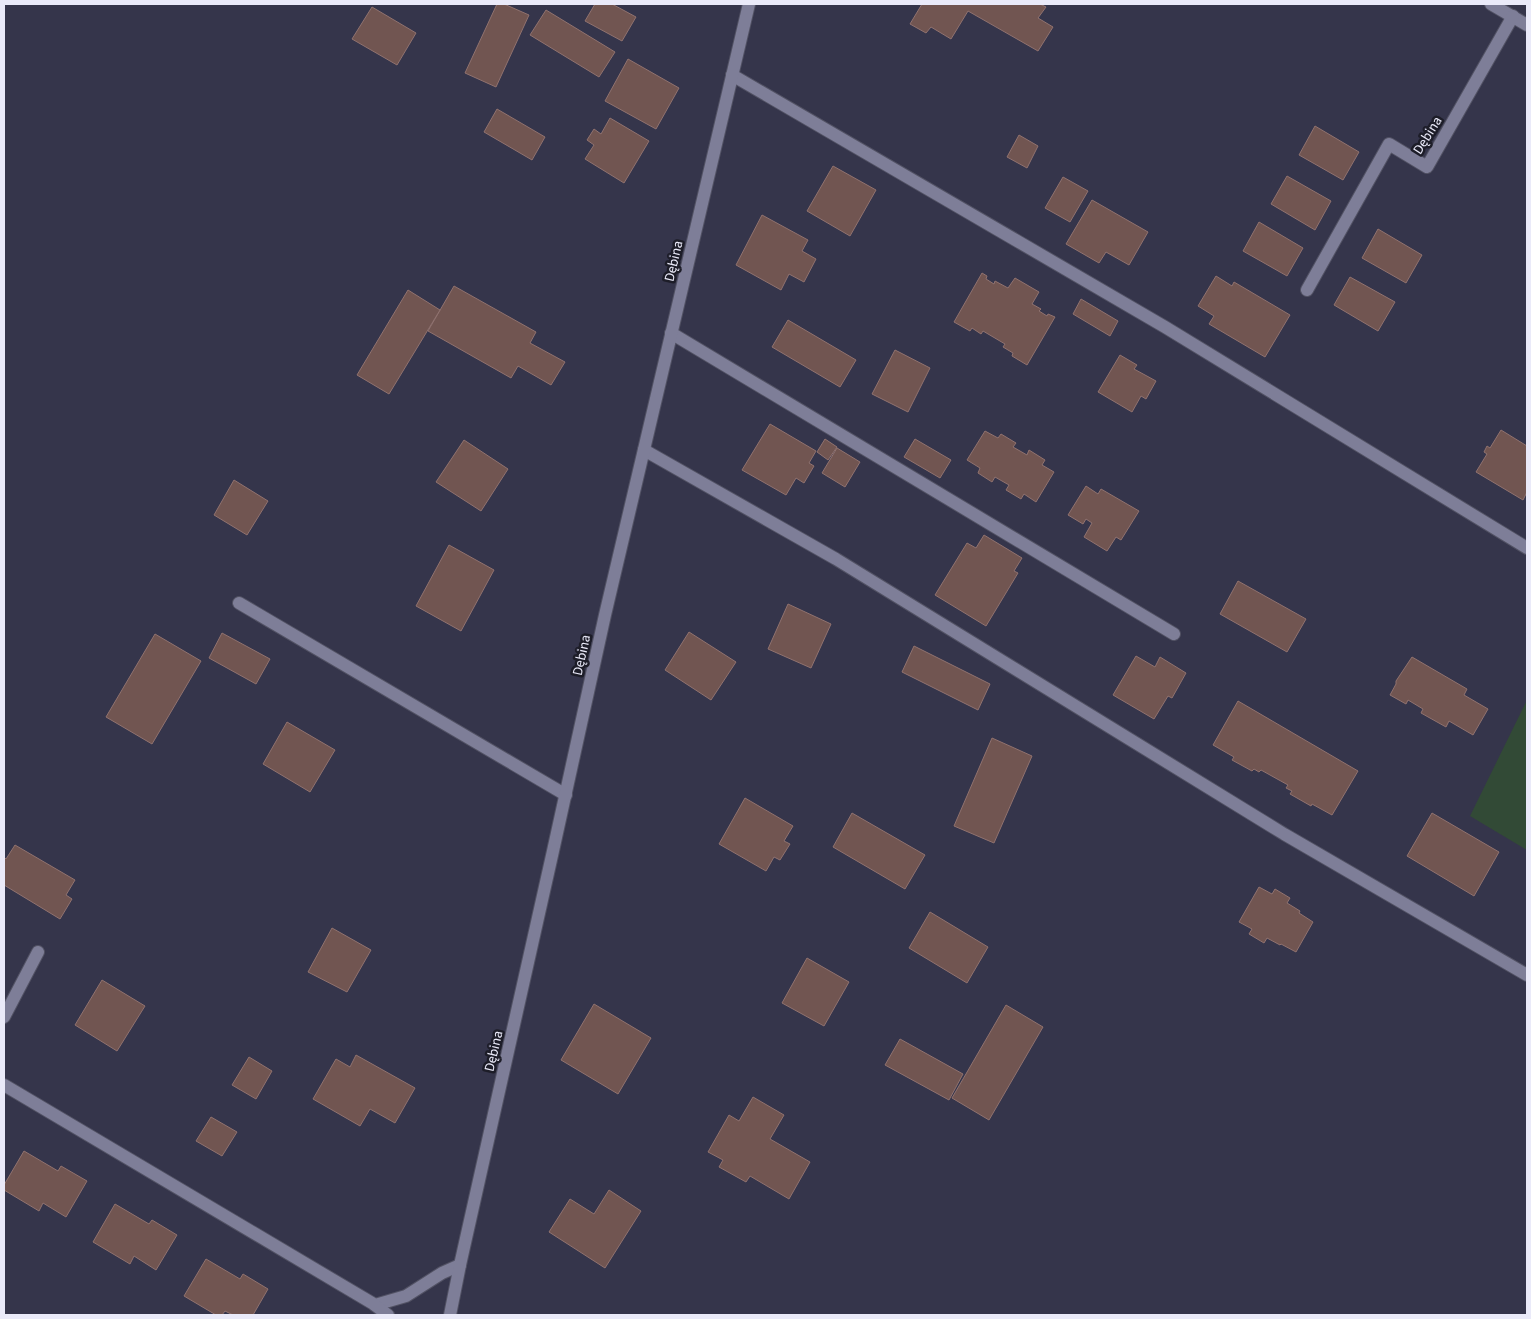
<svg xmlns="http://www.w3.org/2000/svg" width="1531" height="1319" font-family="'Source Sans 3',sans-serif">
<rect width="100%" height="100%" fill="#35354b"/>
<path fill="#324a36" d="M1527,700V850L1470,816Z"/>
<g fill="#715551" stroke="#90726f">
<path d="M497,4H504L529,15L496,87L465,73Z"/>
<path d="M595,4H612L636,17L622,41L585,21Z"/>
<path d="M922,4H1040L1046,7L1038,18L1053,27L1038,51L968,11L951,39L931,27L926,33L910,24Z"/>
<path d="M372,7L416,33L397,65L352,39Z"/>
<path d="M546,10L615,52L599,77L530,35Z"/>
<path d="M628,59L679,88L656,129L605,101Z"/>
<path d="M497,109L545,137L532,160L484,132Z"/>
<path d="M610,118L649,141L624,183L585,159L594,145L587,140L594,129L601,134Z"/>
<path d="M1315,126L1359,152L1343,180L1299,155Z"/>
<path d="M1019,135L1038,146L1027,168L1007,157Z"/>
<path d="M833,166L876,190L850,236L807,211Z"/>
<path d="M1287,176L1331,201L1315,230L1271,204Z"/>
<path d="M1063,177L1088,191L1070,222L1045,208Z"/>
<path d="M1092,200L1148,232L1129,265L1106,252L1099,263L1066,244Z"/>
<path d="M762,215L808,240L802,251L816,259L804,282L789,274L781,290L736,265Z"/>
<path d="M1259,222L1303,248L1287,276L1243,251Z"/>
<path d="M1378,229L1422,255L1406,283L1362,258Z"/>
<path d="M982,273L987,276L986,279L994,284L995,281L1008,288L1015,278L1039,292L1032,304L1041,309L1039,311L1047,316L1048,314L1055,317L1027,365L1012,356L1013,353L1003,347L1005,344L983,331L981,334L972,328L970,331L954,322Z"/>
<path d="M1216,276L1232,286L1234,282L1290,315L1265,357L1209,324L1214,316L1198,306Z"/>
<path d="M1350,277L1395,302L1378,331L1334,305Z"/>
<path d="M454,286L536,332L530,343L565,362L551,385L518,366L511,378L428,331Z"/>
<path d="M408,290L440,310L389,394L357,375Z"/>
<path d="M1081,299L1118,321L1110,336L1073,314Z"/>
<path d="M788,320L856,360L840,387L772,347Z"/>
<path d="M895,350L930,368L908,412L872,394Z"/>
<path d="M1120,355L1137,365L1134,369L1156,381L1146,399L1141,396L1132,412L1098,392Z"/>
<path d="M770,424L816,451L809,463L814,466L804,483L796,478L786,495L742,470Z"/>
<path d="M1501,430L1527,446V492L1523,500L1476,472L1487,454L1484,452L1487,446L1490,448Z"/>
<path d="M985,431L998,438L1001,434L1016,443L1013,447L1027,455L1029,450L1045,460L1042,465L1054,472L1036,502L1024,494L1021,499L1006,490L1009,485L995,477L992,482L978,473L980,468L967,460Z"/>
<path d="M825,439L837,447L828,460L817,452Z"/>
<path d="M915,439L951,460L940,478L904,457Z"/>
<path d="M464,440L508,469L481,511L436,482Z"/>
<path d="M837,448L860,462L845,487L822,473Z"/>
<path d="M234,480L268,501L247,535L214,515Z"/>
<path d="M1086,486L1098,494L1101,489L1139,511L1121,540L1116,537L1107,551L1084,537L1092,523L1086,519L1083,524L1068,515Z"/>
<path d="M984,535L1022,558L1014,571L1018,573L986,626L935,595L967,543L976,548Z"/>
<path d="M449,545L494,570L461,631L416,606Z"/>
<path d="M1238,581L1306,619L1287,652L1220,614Z"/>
<path d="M788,604L831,624L811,668L768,649Z"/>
<path d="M689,632L736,662L711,700L665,670Z"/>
<path d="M222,633L270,659L256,684L209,658Z"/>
<path d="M155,634L201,661L152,744L106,717Z"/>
<path d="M914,646L990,684L978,710L902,672Z"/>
<path d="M1136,656L1155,667L1160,657L1186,673L1172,698L1168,696L1154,719L1113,695Z"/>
<path d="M1412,657L1467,689L1464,695L1488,709L1473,735L1449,721L1446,727L1421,713L1423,709L1408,700L1406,704L1390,695L1396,684V681Z"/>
<path d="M1238,701L1358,771L1332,815L1312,804L1311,806L1290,794L1292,791L1286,788L1288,785L1261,770L1259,772L1254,769L1252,771L1232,760L1234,757L1213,745Z"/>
<path d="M287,722L335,750L310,792L263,764Z"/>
<path d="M992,738L1032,756L994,843L954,826Z"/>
<path d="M745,798L793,826L784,841L790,844L780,860L774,857L766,871L719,844Z"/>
<path d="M852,813L925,855L905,889L833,847Z"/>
<path d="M1432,813L1499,852L1474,896L1407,856Z"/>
<path d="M15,845L75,880L66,895L72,899L60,919L4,885V860L5,858L6,859Z"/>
<path d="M1259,887L1272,894L1275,889L1290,898L1287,903L1300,911L1299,913L1313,922L1296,952L1281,944L1280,945L1267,938L1264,943L1249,934L1252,929L1239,922Z"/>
<path d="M930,912L988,947L967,983L909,948Z"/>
<path d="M332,928L371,950L347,992L308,972Z"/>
<path d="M807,958L849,982L824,1026L782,1003Z"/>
<path d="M102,980L145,1006L117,1051L75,1025Z"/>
<path d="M594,1004L651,1038L618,1094L561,1060Z"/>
<path d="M1006,1005L1043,1027L989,1120L952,1098Z"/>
<path d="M900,1039L963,1074L949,1100L885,1065Z"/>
<path d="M356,1055L415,1088L395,1123L370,1109L360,1126L313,1099L336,1059L350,1067Z"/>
<path d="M249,1057L272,1071L256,1099L232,1085Z"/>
<path d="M753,1097L784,1115L770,1139L810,1162L789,1199L750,1176L746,1182L719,1167L723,1160L708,1152L729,1115L739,1121Z"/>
<path d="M211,1117L237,1132L222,1156L196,1141Z"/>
<path d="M24,1151L58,1171L61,1166L87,1181L66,1217L43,1203L39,1211L4,1190V1185Z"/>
<path d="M609,1190L641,1211L605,1268L549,1232L570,1199L594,1214Z"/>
<path d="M115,1204L149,1224L152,1220L177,1235L156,1270L134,1256L130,1264L93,1242Z"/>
<path d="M206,1259L240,1279L243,1274L268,1289L253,1315H233L225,1311L222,1315H216L184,1296Z"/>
</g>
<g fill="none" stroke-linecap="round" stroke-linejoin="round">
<defs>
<g id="lane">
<path d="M671,333L1174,634"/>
<path d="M239,603L566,795"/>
<path d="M4,1017L38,952"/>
<path d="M375,1305L406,1296L442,1273L460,1265"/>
</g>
<g id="street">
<path d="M1491,4L1527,25"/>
<path d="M732,75L1165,327L1527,548"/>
<path d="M1307,290L1389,144L1427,167L1513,16"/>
<path d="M644,450L836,559L1284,834L1527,975"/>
<path d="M4,1085L372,1303L388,1315"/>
<path d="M450,1315L460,1265L553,851L605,615L749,4"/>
</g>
</defs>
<use href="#lane" stroke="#525264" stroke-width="14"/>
<use href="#street" stroke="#525264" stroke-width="14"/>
<use href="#lane" stroke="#7e7e98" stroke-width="12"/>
<use href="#street" stroke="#7e7e98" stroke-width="12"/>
</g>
<g text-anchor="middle" stroke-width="5" stroke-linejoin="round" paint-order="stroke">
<g font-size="14" fill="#eaeaf9" stroke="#1d1d28">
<text transform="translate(1427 135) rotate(-58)" y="5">Dębina</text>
<text transform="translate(673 261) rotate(-77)" y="5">Dębina</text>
<text transform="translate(581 655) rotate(-78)" y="5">Dębina</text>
<text transform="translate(493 1051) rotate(-77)" y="5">Dębina</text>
</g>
</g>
<rect width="1531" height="1319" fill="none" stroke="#eaeaf9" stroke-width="10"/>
</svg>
